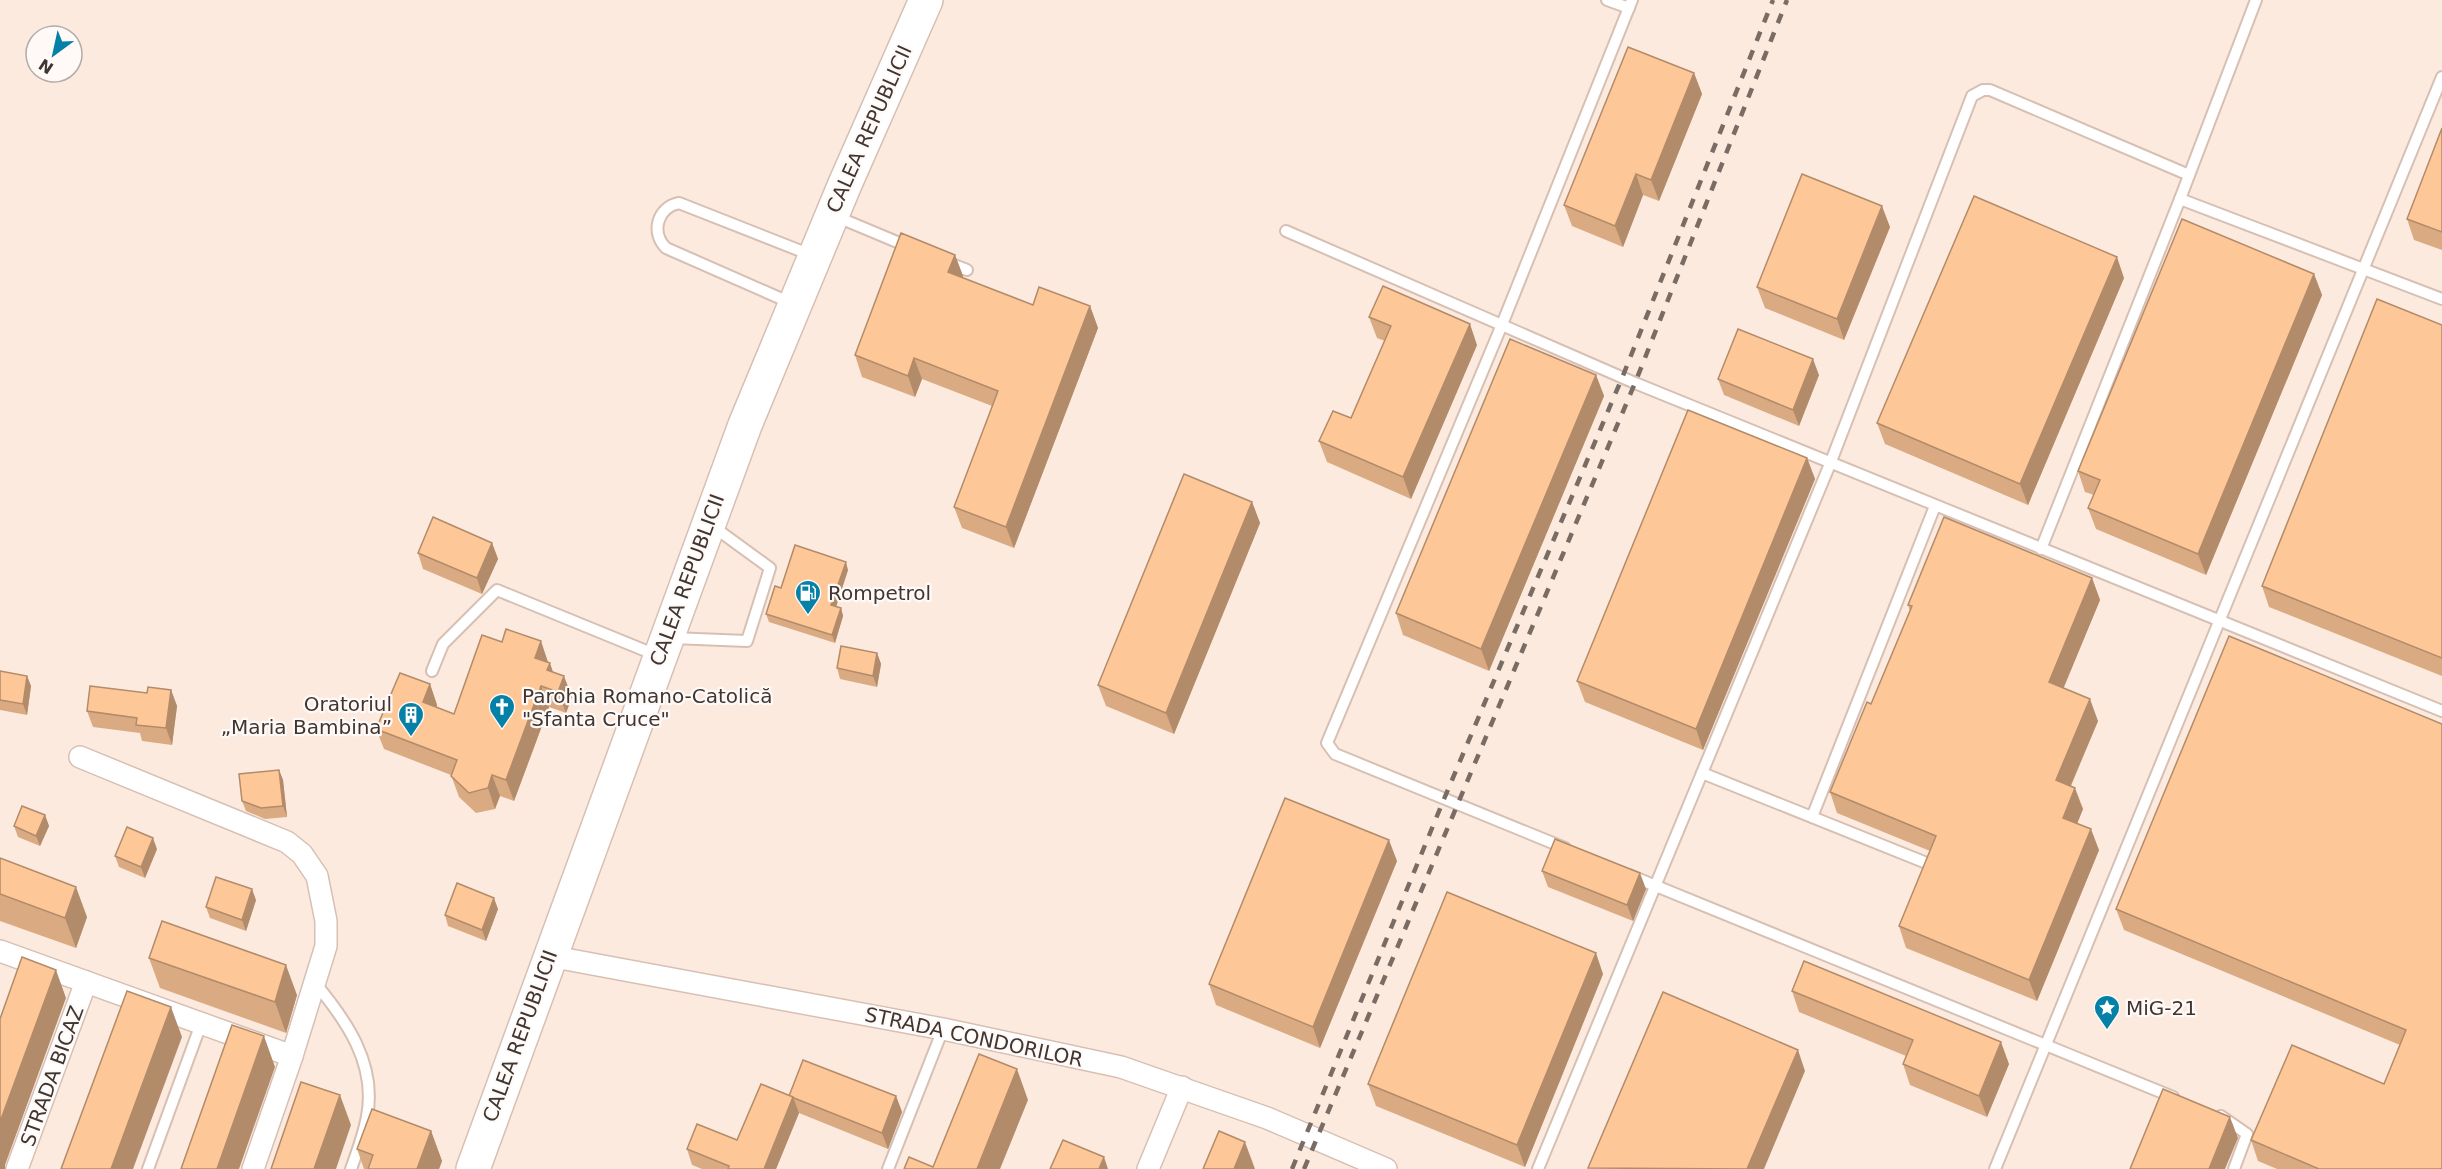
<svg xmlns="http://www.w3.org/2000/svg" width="2442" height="1169" font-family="'DejaVu Sans',sans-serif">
<rect width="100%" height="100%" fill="#fdeadf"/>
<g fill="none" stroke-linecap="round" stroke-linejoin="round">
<defs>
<g id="service">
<path d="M1607,0L1629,8"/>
<path d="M2180,199L2442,299"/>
<path d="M835,216L909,247"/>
<path d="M1286,231L1635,383L2442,711"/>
<path d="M949,263L967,270"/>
<path d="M791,303L666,248C650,232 658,207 679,203L811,255"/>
<path d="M2041,549L2180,199L2256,0"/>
<path d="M672,638L747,641L770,568L711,525"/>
<path d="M432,671L443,644L497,590L656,655"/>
<path d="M1702,773L1924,862"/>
<path d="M1812,817L1935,506"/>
<path d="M1565,848L1335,754L1327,743L1501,327L1632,0"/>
<path d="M1629,875L2173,1097"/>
<path d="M315,983C346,1020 377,1064 367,1116C364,1134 357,1152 351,1169"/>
<path d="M2221,1116L2247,1134L2234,1169"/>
<path d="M148,1169L201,1024"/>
<path d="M888,1169L943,1029"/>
<path d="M1538,1169L1830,464L1972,96L1983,90H1990L2189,175"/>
<path d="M1995,1169L2442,77"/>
</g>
<g id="minor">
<path d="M80,757L287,842L302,854L317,876L326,921V946L292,1056L253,1169"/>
<path d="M0,951L292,1056"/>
<path d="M549,956L943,1029L1121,1067L1267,1118L1386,1169"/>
<path d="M17,1169L86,982"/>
<path d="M1148,1169L1182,1087"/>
</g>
<path id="primary" d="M473,1169L745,425L845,184L926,0"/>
</defs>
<use href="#service" stroke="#d7c0b3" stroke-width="14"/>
<use href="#minor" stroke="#d7c0b3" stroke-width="24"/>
<use href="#primary" stroke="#d7c0b3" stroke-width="36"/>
<use href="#service" stroke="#fff" stroke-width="10"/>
<use href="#minor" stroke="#fff" stroke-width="21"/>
<use href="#primary" stroke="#fff" stroke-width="33"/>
<g stroke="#786c65" stroke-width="4.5" stroke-dasharray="10 10" stroke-linecap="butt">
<path d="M1292,1169L1444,799L1622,378L1773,0"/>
<path d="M1304,1169L1635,383L1787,0"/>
</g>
</g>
<g fill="#daab82">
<path d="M1694,73L1702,94L1659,201L1643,195L1623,247L1572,226L1564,205Z"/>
<path d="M2442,128V250L2414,240L2407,219Z"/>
<path d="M1890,227L1844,340L1765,308L1757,287Z"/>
<path d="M955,255L963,276L962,278L1033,305L1090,306L1098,328L1014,548L962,528L954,507L992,406L922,379L915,397L862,377L855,355Z"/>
<path d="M2314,274L2322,295L2206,575L2096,529L2088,508L2094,495L2085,492L2078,471Z"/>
<path d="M2124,278L2028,505L1885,444L1877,423Z"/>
<path d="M1369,317L1477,345L1411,499L1327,462L1319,441L1351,418L1385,341L1377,338Z"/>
<path d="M2442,325V676L2269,607L2262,586Z"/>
<path d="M1596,375L1604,396L1489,671L1403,635L1396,613Z"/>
<path d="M1819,375L1799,426L1724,395L1718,379Z"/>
<path d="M1807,458L1815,479L1703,750L1585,702L1577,681Z"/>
<path d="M1252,502L1260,523L1174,734L1106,706L1098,685Z"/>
<path d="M492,543L498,559L482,594L423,569L418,553Z"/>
<path d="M848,570L836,607L841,608L843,616L835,643L769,622L766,614L781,588Z"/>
<path d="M2092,578L2100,600L2063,688L2098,721L2071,786L2083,809L2077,823L2099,850L2037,1001L1906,948L1899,926L1930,851L1837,813L1830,792L1871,704L1910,611L1908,605Z"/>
<path d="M877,653L881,664L877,687L840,679L837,668Z"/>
<path d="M548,662L553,672L572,697L566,713L549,707L514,801L500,796L495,809L476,813L459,797L451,775L384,749L376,729L430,684L437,705L436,708L454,714Z"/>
<path d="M0,671L27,676L31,686L27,715L0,710Z"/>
<path d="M171,690L177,706L172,745L142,741L140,733L93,727L87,711L147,693Z"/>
<path d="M2442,724V1169H2277L2258,1161L2251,1140L2384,1084L2400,1045L2124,930L2116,909Z"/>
<path d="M279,770L283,780L287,817L265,819L246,811L242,801Z"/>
<path d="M45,815L49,826L40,846L18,837L14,826Z"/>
<path d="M157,849L145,878L119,867L115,856Z"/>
<path d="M0,858L87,917L76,948L0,921Z"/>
<path d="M1397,861L1320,1048L1216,1005L1209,984Z"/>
<path d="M1542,871L1646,889L1633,921L1548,887Z"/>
<path d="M256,900L246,931L210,918L206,907Z"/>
<path d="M498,909L486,941L448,926L445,915Z"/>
<path d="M149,958L297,995L286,1033L160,988Z"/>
<path d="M1603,974L1525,1167L1376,1106L1368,1084Z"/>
<path d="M1792,991L2009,1064L1987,1117L1910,1085L1903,1064L1906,1056L1799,1012Z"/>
<path d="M789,1096H896L902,1112L888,1149L799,1113L776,1169H702L692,1165L687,1149L737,1140Z"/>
<path d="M431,1131L442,1161L439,1169H364L357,1149Z"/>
</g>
<g fill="#b28b6a">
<path d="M1694,73L1702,94L1659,201L1651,180Z"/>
<path d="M1636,174L1643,195L1623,247L1615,226Z"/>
<path d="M1882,206L1890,227L1844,340L1837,319Z"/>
<path d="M955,255L963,276L956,293L948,272Z"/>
<path d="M2117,257L2124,278L2028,505L2020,484Z"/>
<path d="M2314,274L2322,295L2206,575L2198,554Z"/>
<path d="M1090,306L1098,328L1014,548L1006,527Z"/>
<path d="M1470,324L1477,345L1411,499L1403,477Z"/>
<path d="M914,358L922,379L915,397L908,376Z"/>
<path d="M1813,359L1819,375L1799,426L1793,410Z"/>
<path d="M1596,375L1604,396L1489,671L1481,649Z"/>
<path d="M1807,458L1815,479L1703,750L1696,729Z"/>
<path d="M1252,502L1260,523L1174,734L1166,713Z"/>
<path d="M492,543L498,559L482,594L477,578Z"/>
<path d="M846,562L848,570L834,613L831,605Z"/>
<path d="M2092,578L2100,600L2057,704L2049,682Z"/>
<path d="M841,608L843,616L835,643L832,635Z"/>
<path d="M541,641L548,662L535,658Z"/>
<path d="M877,653L881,664L877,687L873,676Z"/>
<path d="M550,663L557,684L547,670Z"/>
<path d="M27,676L31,686L27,715L23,704Z"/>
<path d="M564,676L572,697L566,713L558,692Z"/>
<path d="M430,684L437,705L431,723L423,702Z"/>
<path d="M541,686L549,707L514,801L506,780Z"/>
<path d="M171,690L177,706L172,745L166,728Z"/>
<path d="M2090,699L2098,721L2064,801L2056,780Z"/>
<path d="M279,770L283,780L287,817L283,806Z"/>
<path d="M492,775L500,796L495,809L488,788Z"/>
<path d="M2075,788L2083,809L2071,839L2063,818Z"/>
<path d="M45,815L49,826L40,846L36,836Z"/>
<path d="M2091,829L2099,850L2037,1001L2029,980Z"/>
<path d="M153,838L157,849L145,878L141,867Z"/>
<path d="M1389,840L1397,861L1320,1048L1313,1027Z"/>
<path d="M1640,873L1646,889L1633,921L1627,905Z"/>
<path d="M76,887L87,917L76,948L65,918Z"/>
<path d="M252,889L256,900L246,931L242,920Z"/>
<path d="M494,898L498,909L486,941L482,930Z"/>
<path d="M1596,953L1603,974L1525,1167L1517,1145Z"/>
<path d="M286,965L297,995L286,1033L275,1002Z"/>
<path d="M56,970L66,998L5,1165V1169H0V1122Z"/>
<path d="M171,1007L182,1037L133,1169H111Z"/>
<path d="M264,1036L275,1067L239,1169H217Z"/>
<path d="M2001,1042L2009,1064L1987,1117L1979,1096Z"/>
<path d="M1798,1050L1805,1071L1764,1169H1747Z"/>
<path d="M1017,1069L1028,1100L1000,1169H977Z"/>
<path d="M340,1095L351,1125L336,1169H314Z"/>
<path d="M896,1096L902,1112L888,1149L882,1133Z"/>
<path d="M793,1097L799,1113L776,1169H764Z"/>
<path d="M2230,1117L2238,1138L2225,1169H2209Z"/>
<path d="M431,1131L442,1161L439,1169H417Z"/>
<path d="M1245,1142L1255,1169H1234Z"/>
<path d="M1104,1157L1108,1169H1099Z"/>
</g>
<g fill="#fec797" stroke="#b28b6a" stroke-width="1.5">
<path d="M1628,47L1694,73L1651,180L1636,174L1615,226L1564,205Z"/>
<path d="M2442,128V232L2407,219Z"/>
<path d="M1802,174L1882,206L1837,319L1757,287Z"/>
<path d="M1974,196L2117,257L2020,484L1877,423Z"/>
<path d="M2182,219L2314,274L2198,554L2088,508L2100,480L2078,471Z"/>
<path d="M901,233L955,255L948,272L1033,305L1039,287L1090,306L1006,527L954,507L998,391L914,358L908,376L855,355Z"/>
<path d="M1383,286L1470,324L1403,477L1319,441L1333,411L1351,418L1391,326L1369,317Z"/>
<path d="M2377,299L2442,325V658L2262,586Z"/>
<path d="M1738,329L1813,359L1793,410L1718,379Z"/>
<path d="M1510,339L1596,375L1481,649L1396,613Z"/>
<path d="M1688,410L1807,458L1696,729L1577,681Z"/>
<path d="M1184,474L1252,502L1166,713L1098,685Z"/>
<path d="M433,517L492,543L477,578L418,553Z"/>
<path d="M1944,517L2092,578L2049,682L2090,699L2056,780L2075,788L2063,818L2091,829L2029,980L1899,926L1936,836L1830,792L1867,702L1871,704L1912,606L1908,605Z"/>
<path d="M795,545L846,562L831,605L841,608L832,635L766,614L775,586L781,588Z"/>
<path d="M506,629L541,641L535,658L550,663L547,670L564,676L558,692L541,686L506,780L492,775L488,788L469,793L451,776L457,760L376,729L400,673L430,684L423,702L454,714L482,635L502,642Z"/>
<path d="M2229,636L2442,724V1169H2319L2251,1140L2292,1045L2384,1084L2406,1030L2116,909Z"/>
<path d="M841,646L877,653L873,676L837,668Z"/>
<path d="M0,671L27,676L23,704L0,700Z"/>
<path d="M90,686L147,693L148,687L171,690L166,728L136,725L137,718L87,711Z"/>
<path d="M279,770L283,806L261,808L242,801L239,774Z"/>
<path d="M1285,798L1389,840L1313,1027L1209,984Z"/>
<path d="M22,806L45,815L36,836L14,826Z"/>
<path d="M127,827L153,838L141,867L115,856Z"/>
<path d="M1555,839L1640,873L1627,905L1542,871Z"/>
<path d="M0,858L76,887L65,918L0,894Z"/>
<path d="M216,877L252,889L242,920L206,907Z"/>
<path d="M457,883L494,898L482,930L445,915Z"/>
<path d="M1447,892L1596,953L1517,1145L1368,1084Z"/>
<path d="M162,921L286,965L275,1002L149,958Z"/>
<path d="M22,957L56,970L0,1122V1019Z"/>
<path d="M1804,961L2001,1042L1979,1096L1903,1064L1913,1040L1792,991Z"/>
<path d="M127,991L171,1007L111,1169H61Z"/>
<path d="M1663,992L1798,1050L1747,1169L1588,1168Z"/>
<path d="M232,1025L264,1036L217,1169H181Z"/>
<path d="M979,1054L1017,1069L977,1169H904L909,1157L933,1167Z"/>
<path d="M803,1060L896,1096L882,1133L789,1096Z"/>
<path d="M301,1082L340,1095L314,1169H271Z"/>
<path d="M761,1084L793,1097L764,1169H728L729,1166L687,1149L697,1124L737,1140Z"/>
<path d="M2163,1089L2230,1117L2209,1169H2130Z"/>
<path d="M372,1109L431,1131L417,1169H368L373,1155L357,1149Z"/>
<path d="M1219,1131L1245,1142L1234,1169H1203Z"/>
<path d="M1063,1140L1104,1157L1099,1169H1050Z"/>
</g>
<defs>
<symbol id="fuel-pin" viewBox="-11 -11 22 30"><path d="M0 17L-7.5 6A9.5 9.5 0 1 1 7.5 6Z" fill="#0580a6" stroke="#fffaf8"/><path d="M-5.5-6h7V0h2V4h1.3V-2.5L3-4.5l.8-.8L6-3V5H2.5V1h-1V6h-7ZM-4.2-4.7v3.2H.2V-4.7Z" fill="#fff"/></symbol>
<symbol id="church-pin" viewBox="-11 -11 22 30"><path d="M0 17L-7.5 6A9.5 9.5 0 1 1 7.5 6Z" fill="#0580a6" stroke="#fffaf8"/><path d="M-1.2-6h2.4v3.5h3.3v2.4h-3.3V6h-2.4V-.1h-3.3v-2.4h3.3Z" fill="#fff"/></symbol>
<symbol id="building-pin" viewBox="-11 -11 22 30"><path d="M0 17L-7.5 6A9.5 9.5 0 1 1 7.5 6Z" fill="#0580a6" stroke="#fffaf8"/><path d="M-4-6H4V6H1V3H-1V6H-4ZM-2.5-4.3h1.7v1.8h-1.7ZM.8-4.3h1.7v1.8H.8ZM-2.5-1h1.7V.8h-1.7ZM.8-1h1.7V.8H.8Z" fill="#fff"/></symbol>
<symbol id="sight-pin" viewBox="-11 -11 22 30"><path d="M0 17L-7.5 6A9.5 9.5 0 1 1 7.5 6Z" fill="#0580a6" stroke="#fffaf8"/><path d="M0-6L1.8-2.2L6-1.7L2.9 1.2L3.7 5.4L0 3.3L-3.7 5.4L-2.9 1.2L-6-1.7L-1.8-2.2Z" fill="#fff"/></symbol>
</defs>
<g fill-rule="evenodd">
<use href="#fuel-pin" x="793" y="578" width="30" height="40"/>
<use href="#church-pin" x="487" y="692" width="30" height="40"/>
<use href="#building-pin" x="396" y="700" width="30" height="40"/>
<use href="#sight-pin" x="2092" y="993" width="30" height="40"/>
</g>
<g text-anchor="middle" stroke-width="4.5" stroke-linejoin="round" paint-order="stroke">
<g font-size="20" fill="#3f3631" stroke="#fffaf8">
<text transform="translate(869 129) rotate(-66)" y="7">CALEA REPUBLICII</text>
<text transform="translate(687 580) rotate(-70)" y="7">CALEA REPUBLICII</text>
<text transform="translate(520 1036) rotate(-70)" y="7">CALEA REPUBLICII</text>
<text transform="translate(974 1037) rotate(12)" y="7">STRADA CONDORILOR</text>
<text transform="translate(52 1076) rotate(-70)" y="7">STRADA BICAZ</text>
</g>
<g font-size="20" fill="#3f3631" stroke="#fffaf8" text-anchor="start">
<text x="828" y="600">Rompetrol</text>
<text x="522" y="703">Parohia Romano-Catolică<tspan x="522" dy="23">"Sfanta Cruce"</tspan></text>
<text x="392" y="711" text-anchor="end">Oratoriul<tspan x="392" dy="23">„Maria Bambina”</tspan></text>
<text x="2126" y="1015">MiG-21</text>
</g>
</g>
<g transform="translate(54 54) rotate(213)"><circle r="28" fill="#fffaf8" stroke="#b2aca8" stroke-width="1.5"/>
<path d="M0-4.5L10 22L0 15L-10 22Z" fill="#0580a6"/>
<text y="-9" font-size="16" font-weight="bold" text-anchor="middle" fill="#3f3631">N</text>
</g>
</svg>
